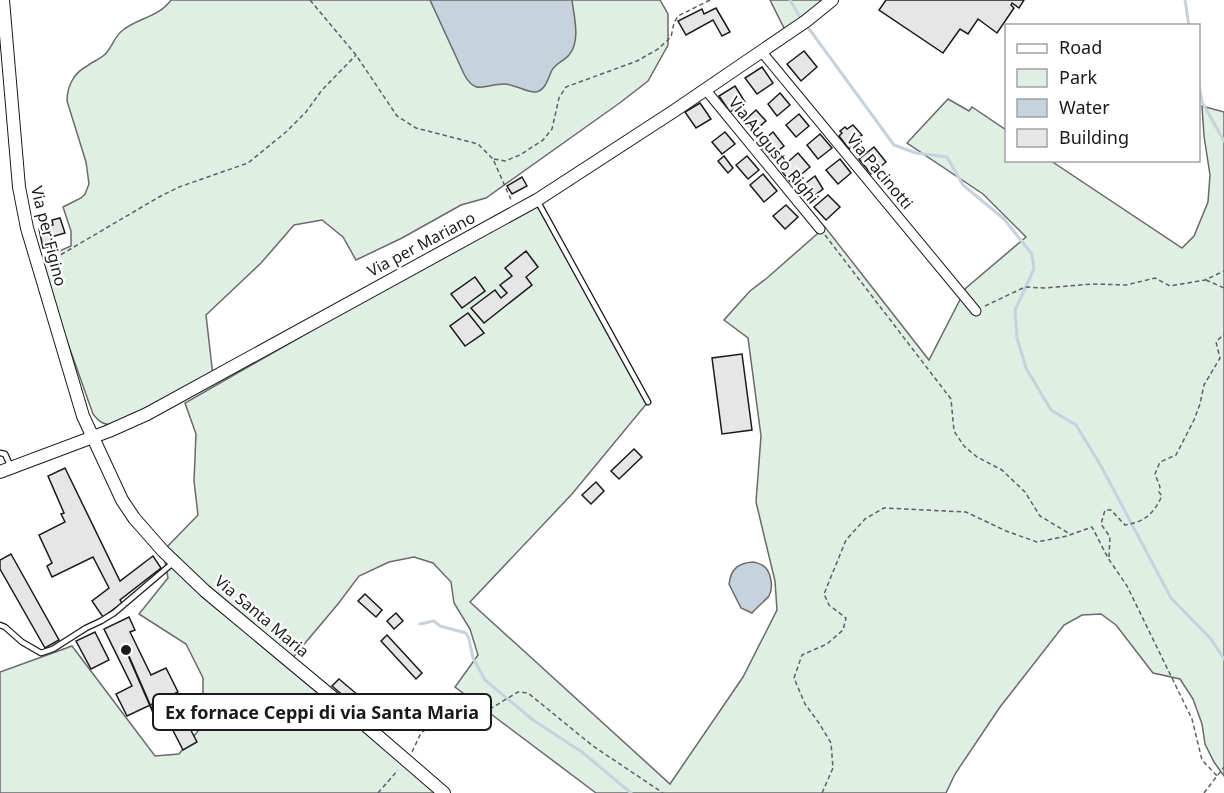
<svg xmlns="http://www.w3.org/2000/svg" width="1224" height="793" font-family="'Noto Sans',sans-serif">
<rect width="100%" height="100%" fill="#fff"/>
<g fill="#e0efe3" stroke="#6a6a6a" stroke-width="1.5">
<path d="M171,0H660L668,14V45L648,81L621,102L486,198L461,205L402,238L356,260L343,237L322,220L294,225L261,263L206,315L213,376L114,425C104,425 99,422 93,414L61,324L41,259L71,246V231L63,207L81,198L85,194L89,184L86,162L67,101C67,86 74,73 87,66C92,62 98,60 103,56C112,49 114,36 123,30C138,18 159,17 171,0Z"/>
<path d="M770,0H826L785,30Z"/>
<path d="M948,99L969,111L972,107L1006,130V160L1051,161L1182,248L1194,236L1208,202L1210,175L1204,136L1202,106L1224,112V776L1214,762L1205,744L1202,724L1193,699L1180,679L1153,673L1116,625L1101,614L1082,615L1064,625L1000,707L955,774L946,793H596L455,687L478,655L470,629L454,603L451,582L433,563L414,557L389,562L359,576L338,604L290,661L444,793H0V672L72,646L155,756L179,754L203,725V678L186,644L139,614L168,578L163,551L198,515L194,481L196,434L185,403L362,302L539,203L648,402L572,494L470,602L670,784L743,677L777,610L775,581L756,502L761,436L748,338L724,320L750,291L767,278L825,227L929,360L966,288L1026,237L983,194L907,143Z"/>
</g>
<g fill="#c6d2dc" stroke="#6a6a6a" stroke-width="1.5">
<path d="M430,0H572C574,17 581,41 569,55C564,61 556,63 552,70C548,78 546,90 536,92C526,93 516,84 504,84C486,84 475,96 464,74Z"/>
<path d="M753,562C754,562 761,564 762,565C771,570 774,587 769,596C767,599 755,609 752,613L741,608L729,584C731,568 739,563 753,562Z"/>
</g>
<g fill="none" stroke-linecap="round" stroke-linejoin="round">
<g stroke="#c6d2dc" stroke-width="3">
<path d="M790,0L800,17"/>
<path d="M1185,0L1189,26"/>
<path d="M807,26L894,145L916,153L947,157L963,185L1004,219L1032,254L1034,269L1015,310L1017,338L1026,368L1051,410L1076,425L1101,466L1171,598L1211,639L1224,659"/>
<path d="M1198,80L1202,102L1224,141"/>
<path d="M420,624L434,621L440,626L466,633L469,639L473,658L485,680L533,720L582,752L631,793"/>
</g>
</g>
<g fill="#e6e6e6" stroke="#1a1a1a" stroke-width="1.5">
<path d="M886,0H1024L1019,8L1012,3L1011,5L1014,8L997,33L978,19L968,34L960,29L943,53L879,10Z"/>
<path d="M716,8L730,32L722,36L713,20L686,35L678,21L702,9L704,14Z"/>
<path d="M804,51L817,67L801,81L787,64Z"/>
<path d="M762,67L773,83L757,94L745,78Z"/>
<path d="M735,86L745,102L730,112L719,96Z"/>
<path d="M780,93L790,105L777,116L768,104Z"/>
<path d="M700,103L711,119L696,128L685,112Z"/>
<path d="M756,110L766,121L754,131L744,121Z"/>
<path d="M799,114L809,126L796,137L786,125Z"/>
<path d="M853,125L862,135L859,137L861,139L849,149L839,136L842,133L840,131L845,127L847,129Z"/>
<path d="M725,132L735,144L722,154L712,142Z"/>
<path d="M773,132L784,146L770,157L759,144Z"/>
<path d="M820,134L832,148L818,159L807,145Z"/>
<path d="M874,147L886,162L871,174L859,159Z"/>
<path d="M798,153L810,167L791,183L780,169Z"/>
<path d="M724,156L733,168L728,173L718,161Z"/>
<path d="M747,156L759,170L748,179L736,165Z"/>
<path d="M840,159L851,173L838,184L826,170Z"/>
<path d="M763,174L777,191L764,202L750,185Z"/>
<path d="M815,176L823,189L807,201L798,189Z"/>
<path d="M522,177L527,186L512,194L507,186Z"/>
<path d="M828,195L840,207L826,220L814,207Z"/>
<path d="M786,205L798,217L785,229L773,216Z"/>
<path d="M60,218L65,233L51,237L53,246L43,248L39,229L53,225L52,220Z"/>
<path d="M526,251L538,267L526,277L532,285L484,323L471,308L495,290L501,298L507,293L500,285L512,276L505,268Z"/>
<path d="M475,277L485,291L462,308L451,294Z"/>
<path d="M468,313L484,333L465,346L450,326Z"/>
<path d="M742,354L752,430L722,434L712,358Z"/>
<path d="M634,449L642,457L619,479L611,471Z"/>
<path d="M65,468L120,581L153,556L161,568L120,600L122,603L103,617L92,601L109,588L93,557L52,577L47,566L52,563L39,535L65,522L61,514L64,513L48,476Z"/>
<path d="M596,482L604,491L591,504L582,495Z"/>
<path d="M11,554L59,640L45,648L0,569V560Z"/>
<path d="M365,594L382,610L376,617L358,601Z"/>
<path d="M396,613L403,621L394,629L387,621Z"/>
<path d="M129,617L135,630L130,632L151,675L166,668L178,692L127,716L116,694L132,686L104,629Z"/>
<path d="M95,632L109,660L91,669L76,641Z"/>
<path d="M387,635L422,673L416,679L381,641Z"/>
<path d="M339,679L358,695L352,703L332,686Z"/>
<path d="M175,700L197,742L183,750L161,707Z"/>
</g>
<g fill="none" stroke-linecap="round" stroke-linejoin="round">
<defs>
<g id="lane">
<path d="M538,202L648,402"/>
<path d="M0,453L5,454L10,465"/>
<path d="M0,625L5,627L22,642L41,653L53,649L86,628L101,621L114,613L174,562"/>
</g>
<g id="street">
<path d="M761,51L976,311"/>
<path d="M705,89L820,229"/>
</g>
<g id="secondary">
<path d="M3,0L19,187L27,228L83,416L122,500L134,518L163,551L205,591L342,705L444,793"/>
<path d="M0,472L109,431L147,414L537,200L674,111L806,21L832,0"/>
</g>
</defs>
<use href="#lane" stroke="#1a1a1a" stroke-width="7"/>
<use href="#street" stroke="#1a1a1a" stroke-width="11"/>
<use href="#secondary" stroke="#1a1a1a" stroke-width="14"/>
<g stroke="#5f5f5f" stroke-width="1.5" stroke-dasharray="4.5 3" stroke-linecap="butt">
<path d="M310,0L356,55L397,116L416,128L478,144L493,159L512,202"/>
<path d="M494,159L505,161L520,155L543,140L552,129L559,98L566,87L637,61L658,49L671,37L674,23L678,16L710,0"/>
<path d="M825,235L951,399L954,431L964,446L977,457L1002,470L1025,492L1040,516L1070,534"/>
<path d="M47,260L62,254L159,197L179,187L248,163L286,132L306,112L322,90L356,55"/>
<path d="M1206,280L1224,288"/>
<path d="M985,306L1025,287L1044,288L1093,284L1126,285L1155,278L1170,286L1205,280L1224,271"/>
<path d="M1109,557L1110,537L1101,524L1105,510H1111L1125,525C1145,522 1153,514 1162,496L1159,492L1160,487L1155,474L1160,462L1176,455L1194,420L1200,404L1204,385L1220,358L1216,342L1224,334"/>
<path d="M412,752L421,733L446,715L465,712L480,715L518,692L528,693L593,746L663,793"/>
<path d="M378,793L398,770"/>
<path d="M822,793L833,768L831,743L819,723L805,704L794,678L802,655L827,644L843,630L846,618L829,605L824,594L846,540L865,519L884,508L966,512L1006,531L1037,542L1067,536L1092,527L1108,558L1127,586L1192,719L1202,760L1217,776"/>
<path d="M1204,793L1224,767"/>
</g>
<use href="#lane" stroke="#fff" stroke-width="4.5"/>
<use href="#street" stroke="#fff" stroke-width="9"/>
<use href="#secondary" stroke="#fff" stroke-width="12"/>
</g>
<g text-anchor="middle" stroke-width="4.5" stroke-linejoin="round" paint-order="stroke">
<g font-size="16" fill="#1a1a1a" stroke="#fff">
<text transform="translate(774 150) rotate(51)" y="6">Via Augusto Righi</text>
<text transform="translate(880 171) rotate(50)" y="6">Via Pacinotti</text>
<text transform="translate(49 236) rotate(76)" y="6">Via per Figino</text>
<text transform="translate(421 244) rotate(-28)" y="6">Via per Mariano</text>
<text transform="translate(262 616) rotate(40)" y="6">Via Santa Maria</text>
</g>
</g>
<path fill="none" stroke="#1a1a1a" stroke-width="2" d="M126 650L153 712"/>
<circle fill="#1a1a1a" stroke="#fff" stroke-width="2" cx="126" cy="650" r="6"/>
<rect fill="#fff" stroke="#1a1a1a" stroke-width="2" x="153" y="694" width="338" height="36" rx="6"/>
<g font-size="18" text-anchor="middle" font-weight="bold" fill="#1a1a1a">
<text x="322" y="719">Ex fornace Ceppi di via Santa Maria</text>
</g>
<rect x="1005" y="24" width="195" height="138" fill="#ffffff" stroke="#a3a3a3" stroke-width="1.5"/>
<rect x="1017" y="44" width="30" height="9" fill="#ffffff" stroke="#a3a3a3" stroke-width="1.5"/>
<text x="1059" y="54" font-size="18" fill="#1a1a1a">Road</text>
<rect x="1017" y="69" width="30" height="18" fill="#e0efe3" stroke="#a3a3a3" stroke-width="1.5"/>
<text x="1059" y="84" font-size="18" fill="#1a1a1a">Park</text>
<rect x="1017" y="99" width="30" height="18" fill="#c6d2dc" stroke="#a3a3a3" stroke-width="1.5"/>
<text x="1059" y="114" font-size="18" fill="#1a1a1a">Water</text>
<rect x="1017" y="129" width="30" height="18" fill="#e6e6e6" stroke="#a3a3a3" stroke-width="1.5"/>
<text x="1059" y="144" font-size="18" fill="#1a1a1a">Building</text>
</svg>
